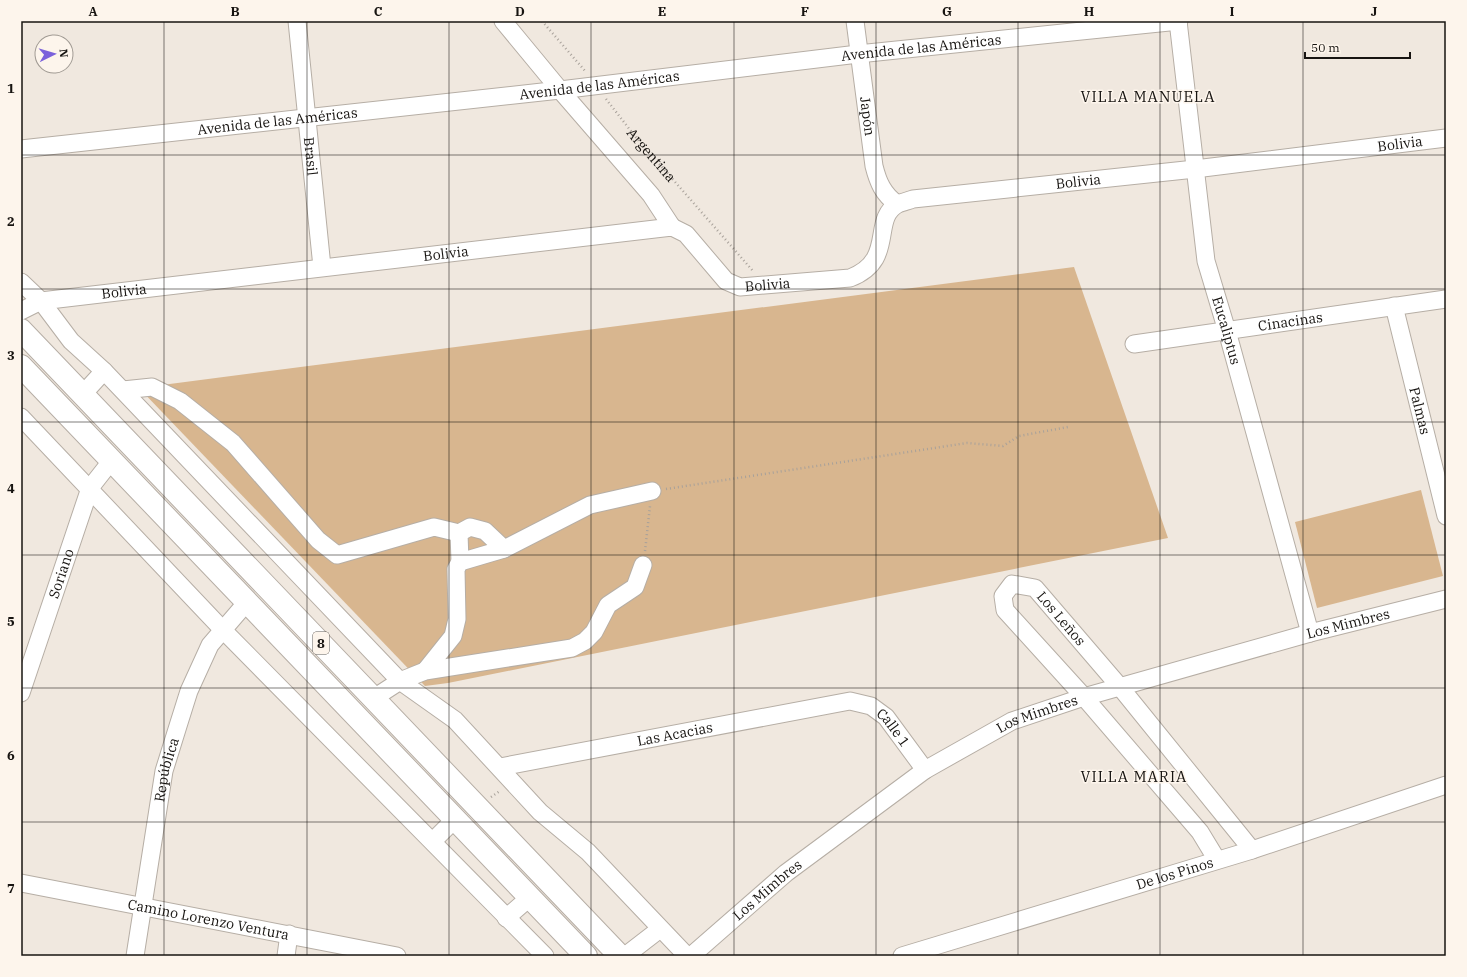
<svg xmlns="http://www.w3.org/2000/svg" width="1467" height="977" font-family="'IBM Plex Serif',serif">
<rect width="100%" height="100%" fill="#f0e8df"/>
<g fill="#d8b68f">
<path d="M1074,267L1168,538L448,683L425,686L139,388Z"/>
<path d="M1421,490L1443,576L1317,608L1295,522Z"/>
</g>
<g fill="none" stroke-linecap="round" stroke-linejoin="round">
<defs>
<g id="minor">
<path id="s2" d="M297,21L322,267"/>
<path d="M503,21L560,90L651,195L672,227"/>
<path id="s3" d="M855,21L874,166C878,182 883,194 897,204"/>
<path id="s4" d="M1178,21L1206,261L1227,331L1310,633"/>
<path id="s5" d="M21,149L560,90L858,54L1179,21"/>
<path d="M21,282L41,301L71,341L104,371L83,394"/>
<path id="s6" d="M1394,306L1446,516"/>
<path id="s7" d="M21,311L41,301L672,227L686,234L726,281L740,287L850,278C897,260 870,219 898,204C902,202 908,201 913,199L1195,169L1446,138"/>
<path id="s8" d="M1134,344L1446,299"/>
<path d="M104,371L400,681L425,671L572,648L585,641L594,632L608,605L635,587L643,565"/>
<path d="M123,390L152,387L180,401L233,443L318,540L337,555L434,527L459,533"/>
<path d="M21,417L222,629L545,956"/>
<path d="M460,562L459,533L470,527L485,531L504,549"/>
<path d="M425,671L453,636L457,619L456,569L460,562L504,549L590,505L652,491"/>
<path id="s9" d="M21,693L90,488L112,460"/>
<path d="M374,698L400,681L455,720L540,812L588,852L687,956"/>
<path id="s10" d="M500,767L850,701L871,706L886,717L925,770"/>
<path d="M433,841L454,820"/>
<path id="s11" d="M1217,860L1200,832L1084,697L1005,610L1003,596L1012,584L1035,588L1120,687L1252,850"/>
<path id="s12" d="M21,883L397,956"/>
<path d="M506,918L529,898"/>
<path id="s13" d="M135,956L164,771L178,726L189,691L210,645L247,602"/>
<path d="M286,956L289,934"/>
<path d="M625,956L660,929"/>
<path id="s14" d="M691,956L786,873L925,770L1012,721L1084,697L1310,633L1446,599"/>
<path id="s15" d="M902,956L1252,850L1446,785"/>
</g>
<g id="highway">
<path d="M21,330L620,956"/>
<path d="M21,366L586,956"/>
</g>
</defs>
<use href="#minor" stroke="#b6aea5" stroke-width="19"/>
<use href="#highway" stroke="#b6aea5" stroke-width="24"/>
<g stroke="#a8a19a" stroke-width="2.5" stroke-dasharray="1 3" stroke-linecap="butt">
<path d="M542,21L586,72"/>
<path id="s1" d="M606,99L634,135L753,271"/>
<path d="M666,489L967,443L1003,446L1019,436L1068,427"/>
<path d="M645,551L650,506"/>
<path d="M491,797L500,791"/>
</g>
<use href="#minor" stroke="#fff" stroke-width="17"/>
<use href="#highway" stroke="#fff" stroke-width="22"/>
</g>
<path fill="none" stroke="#171411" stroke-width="1" stroke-opacity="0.55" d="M164,21V956M307,21V956M449,21V956M591,21V956M734,21V956M876,21V956M1018,21V956M1160,21V956M1303,21V956M21,155H1446M21,289H1446M21,422H1446M21,555H1446M21,688H1446M21,822H1446"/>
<g text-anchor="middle" stroke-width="3" stroke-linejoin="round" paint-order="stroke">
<rect fill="#fdf5ec" stroke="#5c5853" stroke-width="1" x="313" y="632" width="16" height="22" rx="3"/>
<g font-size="13" font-weight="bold" fill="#171411">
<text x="321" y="648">8</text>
</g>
<g font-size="14" fill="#171411" stroke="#fdf5ec">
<text dy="5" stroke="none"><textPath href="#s5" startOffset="906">Avenida de las Américas</textPath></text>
<text dy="5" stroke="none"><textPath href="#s5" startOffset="582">Avenida de las Américas</textPath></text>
<text dy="5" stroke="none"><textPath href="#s3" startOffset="96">Japón</textPath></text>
<text dy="5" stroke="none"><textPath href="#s5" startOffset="258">Avenida de las Américas</textPath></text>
<text dy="5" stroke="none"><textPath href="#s7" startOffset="1460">Bolivia</textPath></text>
<text dy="5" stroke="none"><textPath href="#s1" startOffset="72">Argentina</textPath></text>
<text dy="5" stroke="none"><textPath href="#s2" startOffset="136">Brasil</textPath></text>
<text dy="5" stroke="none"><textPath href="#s7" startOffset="1136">Bolivia</textPath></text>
<text dy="5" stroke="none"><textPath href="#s7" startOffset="430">Bolivia</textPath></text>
<text dy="5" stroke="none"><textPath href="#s7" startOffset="778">Bolivia</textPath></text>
<text dy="5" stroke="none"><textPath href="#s7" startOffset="106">Bolivia</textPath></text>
<text dy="5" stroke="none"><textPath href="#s8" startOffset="158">Cinacinas</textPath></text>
<text dy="5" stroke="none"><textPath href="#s4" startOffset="314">Eucaliptus</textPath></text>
<text dy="5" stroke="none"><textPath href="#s6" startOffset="108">Palmas</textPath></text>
<text dy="5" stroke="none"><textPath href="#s9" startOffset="126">Soriano</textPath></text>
<text dy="5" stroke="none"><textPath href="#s11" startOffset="421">Los Leños</textPath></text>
<text dy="5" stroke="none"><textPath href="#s14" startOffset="749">Los Mimbres</textPath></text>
<text dy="5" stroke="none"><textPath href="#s14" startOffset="425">Los Mimbres</textPath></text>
<text dy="5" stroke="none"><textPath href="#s10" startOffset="409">Calle 1</textPath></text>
<text dy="5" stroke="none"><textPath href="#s10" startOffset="178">Las Acacias</textPath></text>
<text dy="5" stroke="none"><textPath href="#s13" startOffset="189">República</textPath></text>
<text dy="5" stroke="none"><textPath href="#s15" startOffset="285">De los Pinos</textPath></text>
<text dy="5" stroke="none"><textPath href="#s14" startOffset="101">Los Mimbres</textPath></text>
<text dy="5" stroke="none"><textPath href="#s12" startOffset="191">Camino Lorenzo Ventura</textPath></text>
</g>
<g font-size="15" letter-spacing="1" fill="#171411" stroke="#fdf5ec">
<text x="1148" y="102">VILLA MANUELA</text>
<text x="1134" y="782">VILLA MARIA</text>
</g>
</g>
<rect width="1467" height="977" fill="none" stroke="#fdf5ec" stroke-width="44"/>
<g transform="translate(54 54) rotate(85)"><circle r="19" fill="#fdf5ec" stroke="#a19b94"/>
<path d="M0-3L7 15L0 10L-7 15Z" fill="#7b61db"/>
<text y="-6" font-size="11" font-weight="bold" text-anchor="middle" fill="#171411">N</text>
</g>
<path d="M1305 52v6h105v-6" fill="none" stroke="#171411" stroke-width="2"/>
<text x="1311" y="52" font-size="12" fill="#171411" stroke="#fdf5ec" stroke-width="3" paint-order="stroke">50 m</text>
<rect x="22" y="22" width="1423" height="933" fill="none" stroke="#171411" stroke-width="1.5"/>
<g font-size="13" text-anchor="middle" font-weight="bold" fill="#171411">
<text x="93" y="16">A</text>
<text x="235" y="16">B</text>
<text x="378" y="16">C</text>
<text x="520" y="16">D</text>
<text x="662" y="16">E</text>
<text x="805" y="16">F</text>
<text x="947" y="16">G</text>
<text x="1089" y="16">H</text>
<text x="1232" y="16">I</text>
<text x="1374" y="16">J</text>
<text x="11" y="93">1</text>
<text x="11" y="226">2</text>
<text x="11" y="360">3</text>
<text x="11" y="493">4</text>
<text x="11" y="626">5</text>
<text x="11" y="760">6</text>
<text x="11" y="893">7</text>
</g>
</svg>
